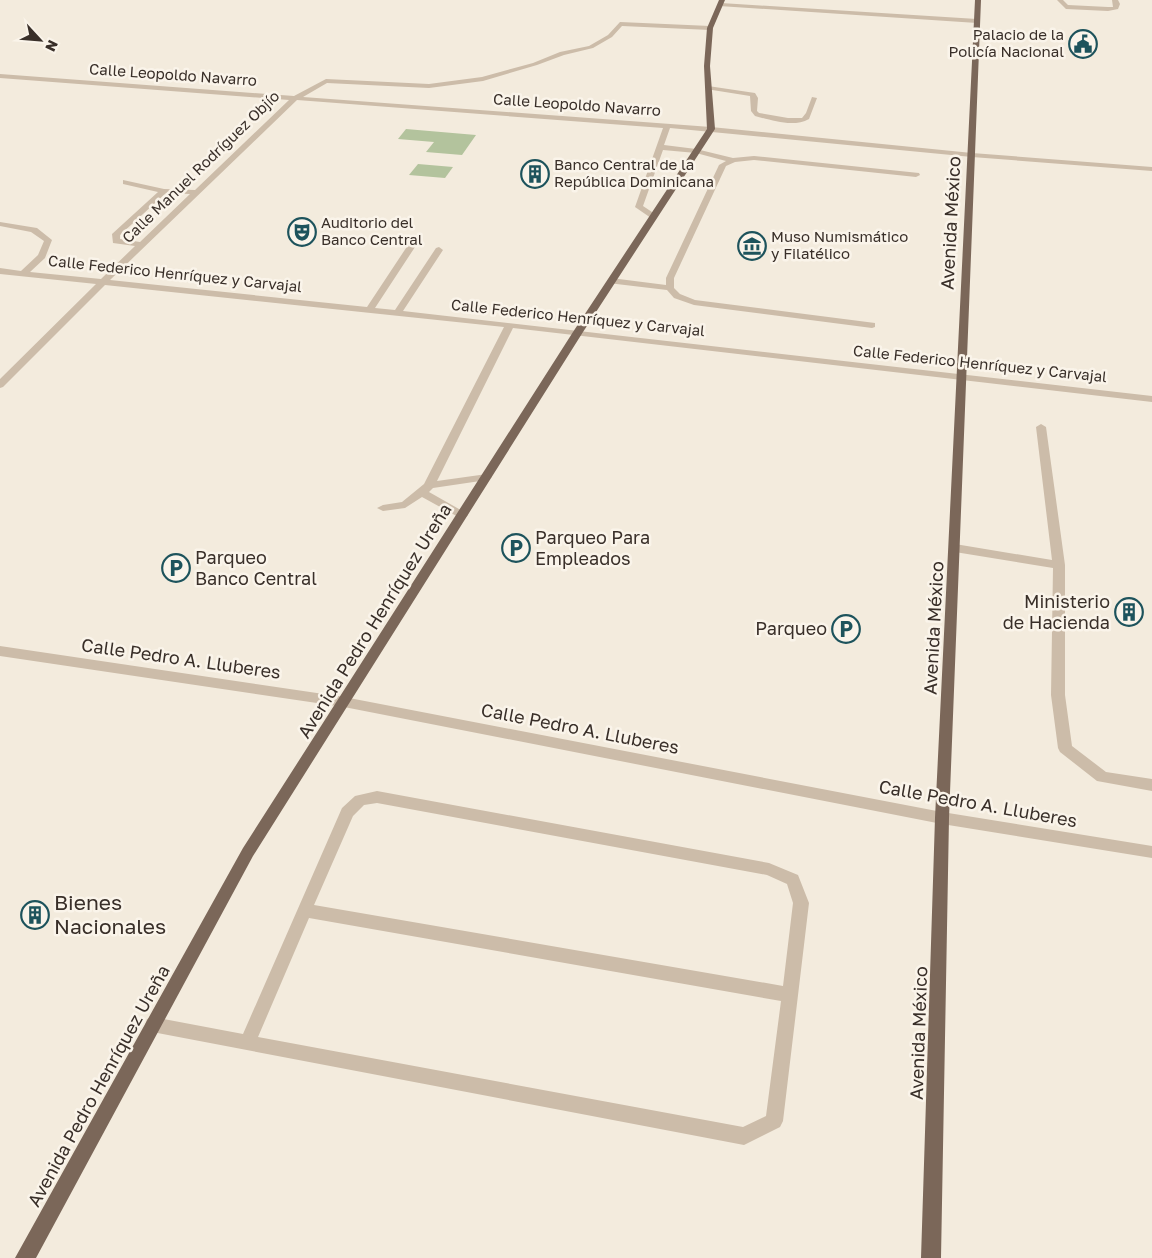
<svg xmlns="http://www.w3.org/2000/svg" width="1152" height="1258" font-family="'Golos Text',sans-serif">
<rect width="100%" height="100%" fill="#f3ebdd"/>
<g fill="#b3c39d">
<path d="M406,129L476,135L462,155L426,152L434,142L398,139Z"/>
<path d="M418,164L453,167L445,178L409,175Z"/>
</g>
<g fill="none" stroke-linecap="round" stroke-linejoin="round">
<g fill="#ccbca9" fill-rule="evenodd">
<path d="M1057,0H1063L1068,5L1108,7H1113L1112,0H1118L1120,4L1118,9L1108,11L1066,9Z"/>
<path d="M721,3L977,19L980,21L977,23L719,6Z"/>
<path d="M620,22L710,26L713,28L710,30L622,26L612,37L593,48L564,55L537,65L483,81L429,88L327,83L303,97L711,127L972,153L1152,167V171L972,157L670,128L664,145L696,149L733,158L754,156L919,173L920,175L916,177L754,160L735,162L726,166L674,278V288L680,294L695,300L875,323V327L872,328L694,305L674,298L667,290L608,283L607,281L611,278L666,285V278L719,165L726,161L696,153L663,150L643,206L658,216L651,218L635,207L663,128L297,100L110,280L367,307L408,245H414L415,247L375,308L395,310L436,248L439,247L443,250L403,311L1152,396V402L513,328L437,481L487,474L492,477L487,480L433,488L429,492L466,513L468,515L466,517L462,519L422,497L405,508L383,511L377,508L383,505L402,502L424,484L504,327L105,285L3,387L0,388V379L96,284L0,274V268L21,271L38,255L44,241L31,232L0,226V222L37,228L52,240L45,258L30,272L101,279L135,246L113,243L112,234L158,192L123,184V180L164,189L195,190L289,100L0,78V74L294,96L326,79L429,84L482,77L533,63L560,52L589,46L608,35ZM166,193L190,194L140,242L120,239V235Z"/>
<path d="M708,86L755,93L758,98L757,111L759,113L788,118H802L806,113L812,97L817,98L809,119C793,128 771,120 755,116L751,111L750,96L706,89V87Z"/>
<path d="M1041,424L1046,427L1065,565V695L1072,746L1106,772L1152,779V791L1097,781L1060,752L1058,748L1051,695L1053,568L955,552L949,548L955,544L1052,560L1036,427Z"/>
<path d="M0,646L344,697L942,812L1152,846V858L942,824L344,707L0,656Z"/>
<path d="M377,791L769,863L798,875L809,903L783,1121L780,1127L744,1145L147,1031L145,1025L147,1019L153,1017L243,1034L342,808L355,796ZM377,803L767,875L787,884L793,903L783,986L314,905L353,816L364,805ZM309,918L781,1001L766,1116L743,1127L258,1037Z"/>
</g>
<g fill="#7b6759" fill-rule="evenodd">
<path d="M719,0H725L713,28L710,66L715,129L583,332L253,856L36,1258H15L243,848L573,332L707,129L704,66L707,28Z"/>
<path d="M975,0H981L949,818L941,1258H921L935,818Z"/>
</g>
</g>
<defs>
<symbol id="civic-ring" viewBox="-11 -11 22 22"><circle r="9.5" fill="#faf4ea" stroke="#1d535c" stroke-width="1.5"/><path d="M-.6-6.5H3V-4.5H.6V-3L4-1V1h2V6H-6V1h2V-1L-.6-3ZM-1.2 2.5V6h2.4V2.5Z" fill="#1d535c"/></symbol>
<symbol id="building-ring" viewBox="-11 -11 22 22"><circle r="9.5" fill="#faf4ea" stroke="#1d535c" stroke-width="1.5"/><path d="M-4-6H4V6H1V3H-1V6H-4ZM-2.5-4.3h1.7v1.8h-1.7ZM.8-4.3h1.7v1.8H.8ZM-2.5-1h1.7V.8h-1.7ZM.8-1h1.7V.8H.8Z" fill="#1d535c"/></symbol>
<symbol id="theatre-ring" viewBox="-11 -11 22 22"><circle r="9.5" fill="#faf4ea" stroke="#1d535c" stroke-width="1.5"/><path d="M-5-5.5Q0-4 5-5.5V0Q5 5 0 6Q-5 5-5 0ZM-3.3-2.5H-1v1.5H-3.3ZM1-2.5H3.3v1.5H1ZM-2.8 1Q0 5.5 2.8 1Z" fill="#1d535c"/></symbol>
<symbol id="museum-ring" viewBox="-11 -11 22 22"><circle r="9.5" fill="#faf4ea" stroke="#1d535c" stroke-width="1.5"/><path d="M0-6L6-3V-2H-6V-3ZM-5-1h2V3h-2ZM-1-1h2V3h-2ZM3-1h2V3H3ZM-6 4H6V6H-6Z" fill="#1d535c"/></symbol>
<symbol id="parking-ring" viewBox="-11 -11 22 22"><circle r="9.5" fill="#faf4ea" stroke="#1d535c" stroke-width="1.5"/><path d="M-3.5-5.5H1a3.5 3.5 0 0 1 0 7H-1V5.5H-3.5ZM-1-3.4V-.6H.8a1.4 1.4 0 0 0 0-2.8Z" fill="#1d535c"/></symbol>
</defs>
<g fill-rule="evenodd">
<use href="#civic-ring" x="1067" y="28" width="32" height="32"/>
<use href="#building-ring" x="519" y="158" width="32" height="32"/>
<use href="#theatre-ring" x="286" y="216" width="32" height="32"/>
<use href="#museum-ring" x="736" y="230" width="32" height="32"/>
<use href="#parking-ring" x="500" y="532" width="32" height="32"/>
<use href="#parking-ring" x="160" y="552" width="32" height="32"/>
<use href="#building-ring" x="1113" y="596" width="32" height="32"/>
<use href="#parking-ring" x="830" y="613" width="32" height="32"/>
<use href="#building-ring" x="19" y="899" width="32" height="32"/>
</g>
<g text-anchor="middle" stroke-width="5" stroke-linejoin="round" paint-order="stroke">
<g font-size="15" fill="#392f29" stroke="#faf4ea" text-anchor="start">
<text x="1064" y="40" text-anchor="end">Palacio de la<tspan x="1064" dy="17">Policía Nacional</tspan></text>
<text x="554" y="170">Banco Central de la<tspan x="554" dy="17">República Dominicana</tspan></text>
<text x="321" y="228">Auditorio del<tspan x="321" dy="17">Banco Central</tspan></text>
<text x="771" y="242">Muso Numismático<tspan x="771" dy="17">y Filatélico</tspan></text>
</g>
<g font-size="15" fill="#392f29" stroke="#faf4ea">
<text transform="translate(173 75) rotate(4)" y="5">Calle Leopoldo Navarro</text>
<text transform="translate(577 105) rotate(4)" y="5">Calle Leopoldo Navarro</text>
<text transform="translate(201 167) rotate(-44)" y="5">Calle Manuel Rodríguez Objío</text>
<text transform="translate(175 274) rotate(6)" y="5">Calle Federico Henríquez y Carvajal</text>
<text transform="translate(578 318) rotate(6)" y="5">Calle Federico Henríquez y Carvajal</text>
<text transform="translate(980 364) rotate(6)" y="5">Calle Federico Henríquez y Carvajal</text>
</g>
<g font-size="18" fill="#392f29" stroke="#faf4ea">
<text transform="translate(951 223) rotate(-87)" y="6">Avenida México</text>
<text transform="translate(375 621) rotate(-58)" y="6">Avenida Pedro Henríquez Ureña</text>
<text transform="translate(934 628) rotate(-87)" y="6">Avenida México</text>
<text transform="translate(181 659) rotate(8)" y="6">Calle Pedro A. Lluberes</text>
<text transform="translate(580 729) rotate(11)" y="6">Calle Pedro A. Lluberes</text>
<text transform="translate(978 804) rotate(10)" y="6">Calle Pedro A. Lluberes</text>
<text transform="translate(919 1033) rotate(-88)" y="6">Avenida México</text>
<text transform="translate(99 1086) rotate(-61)" y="6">Avenida Pedro Henríquez Ureña</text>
</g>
<g font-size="18" fill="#392f29" stroke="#faf4ea" text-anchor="start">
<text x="535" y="544">Parqueo Para<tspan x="535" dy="21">Empleados</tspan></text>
<text x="195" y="564">Parqueo<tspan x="195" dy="21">Banco Central</tspan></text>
<text x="1110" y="608" text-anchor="end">Ministerio<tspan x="1110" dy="21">de Hacienda</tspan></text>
<text x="827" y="635" text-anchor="end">Parqueo</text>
</g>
<g font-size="21" fill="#392f29" stroke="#faf4ea" text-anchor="start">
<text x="54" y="910">Bienes<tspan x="54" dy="24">Nacionales</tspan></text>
</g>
</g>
<g transform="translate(40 40) rotate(116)" stroke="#faf4ea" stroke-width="4" paint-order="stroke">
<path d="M0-4L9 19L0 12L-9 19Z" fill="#392f29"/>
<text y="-8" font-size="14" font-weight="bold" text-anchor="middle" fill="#392f29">N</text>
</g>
</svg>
